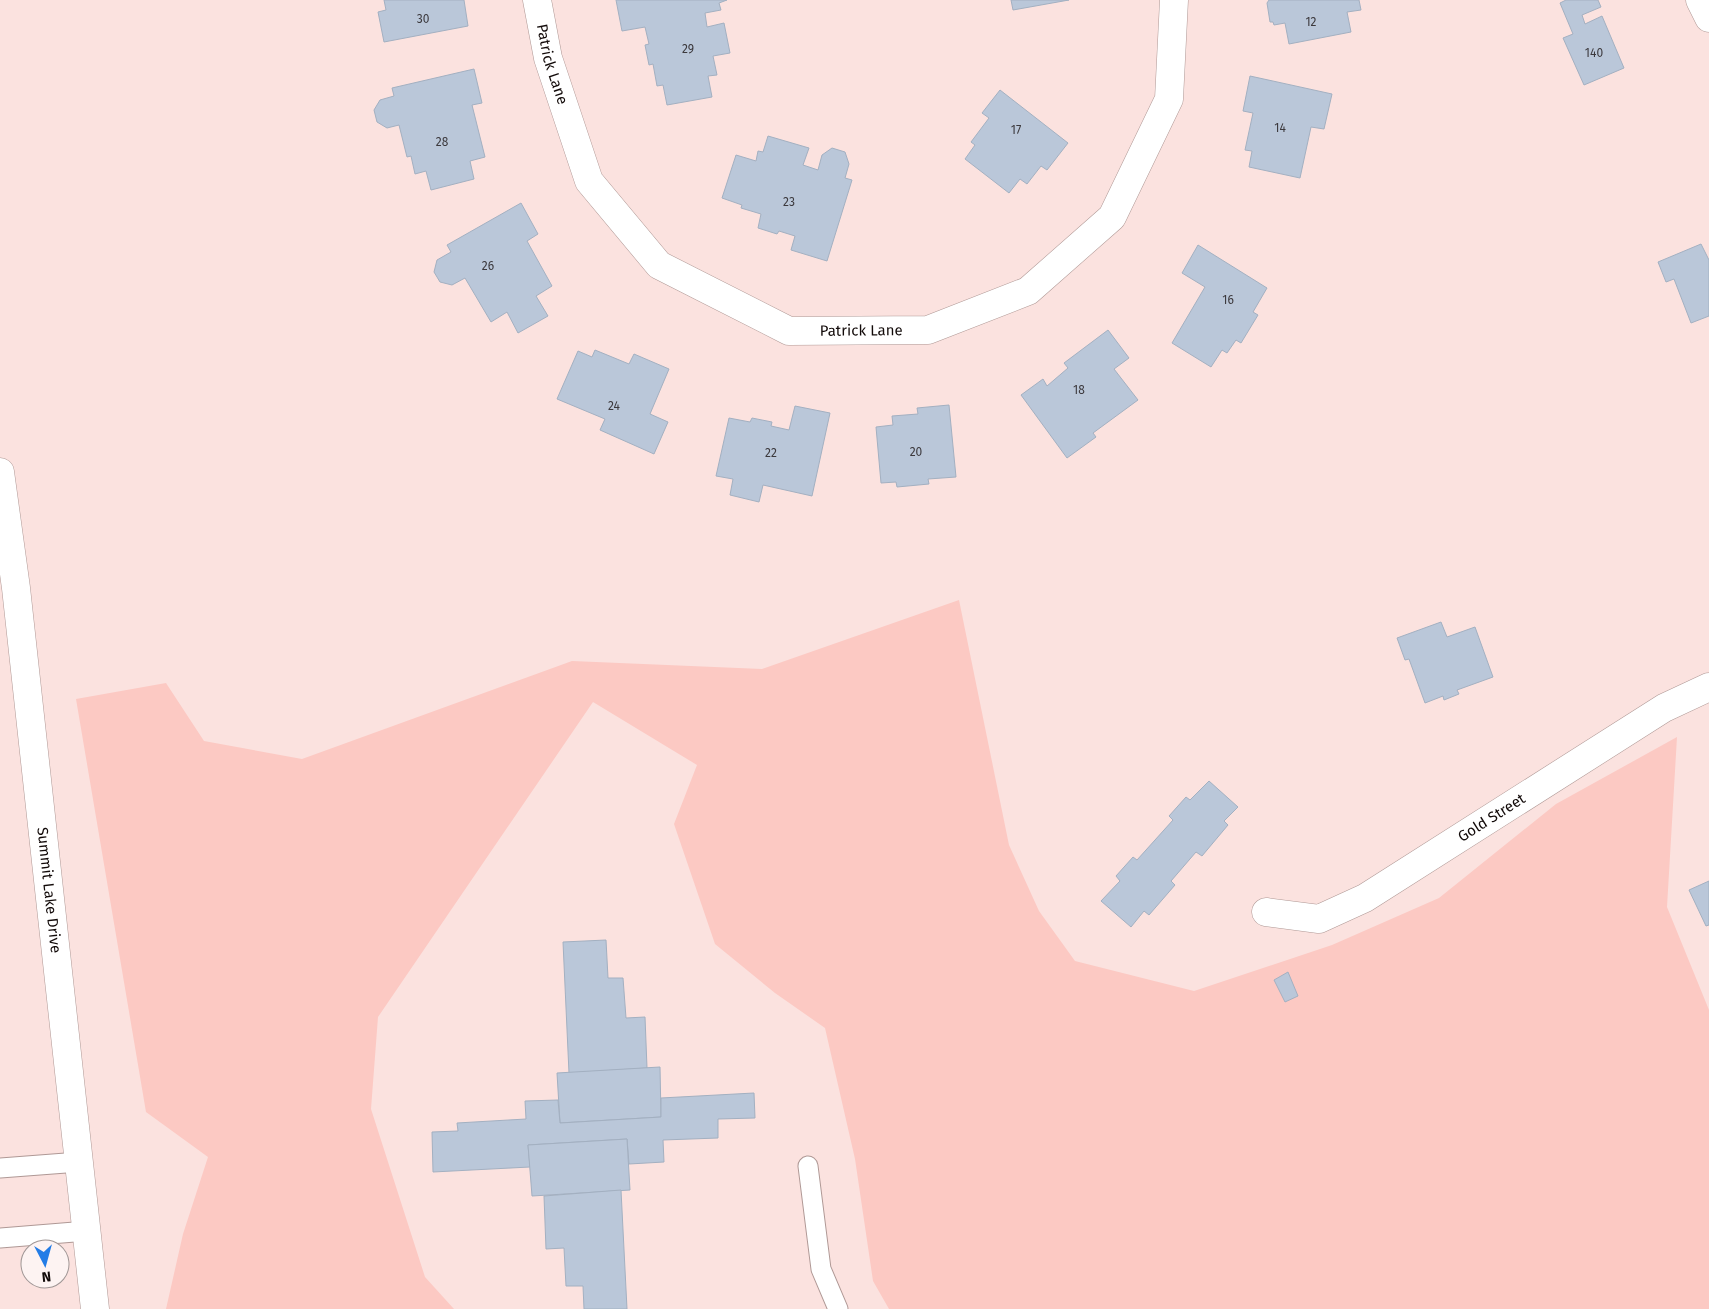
<svg xmlns="http://www.w3.org/2000/svg" width="1709" height="1309" font-family="'Fira Sans',sans-serif">
<rect width="100%" height="100%" fill="#fbe2df"/>
<path fill="#fcc9c3" d="M959,600L1009,845L1039,911L1075,961L1194,991L1332,945L1439,898L1556,804L1677,737L1667,907L1709,1010V1309H889L873,1281L855,1159L825,1028L775,993L715,944L674,824L697,765L593,702L378,1017L371,1109L425,1277L454,1309H166L183,1234L208,1157L146,1112L76,699L166,683L204,741L302,759L572,661L762,669Z"/>
<g fill="#bac7d9" stroke="#a3b0c1">
<path d="M384,0H464L468,26L384,42L378,12L386,10Z"/>
<path d="M616,0H727L719,3L721,10L705,13L707,27L724,23L730,53L713,56L717,75L708,76L712,97L667,105L663,85L657,86L653,64L649,65L645,45L649,44L645,27L622,31Z"/>
<path d="M1011,0H1069L1013,10Z"/>
<path d="M1269,0H1359L1361,10L1347,12L1351,32L1289,44L1285,23L1274,25L1273,22H1270L1267,3Z"/>
<path d="M1566,0H1598L1601,7L1582,15L1585,24L1602,16L1624,68L1584,85L1563,38L1573,34L1560,3Z"/>
<path d="M474,69L482,103L472,105L485,157L470,161L474,179L431,190L426,171L415,174L411,156L407,157L399,125L387,128L377,122L374,110L380,100L394,96L392,88Z"/>
<path d="M1250,76L1332,94L1324,129L1311,127L1300,178L1249,167L1252,151L1245,150L1253,113L1243,111Z"/>
<path d="M1000,90L1068,143L1047,170L1041,166L1027,184L1020,179L1009,193L965,159L975,145L971,142L989,118L982,113Z"/>
<path d="M768,136L809,148L803,165L818,170L822,155L832,148L845,152L849,164L845,178L852,180L827,261L791,250L795,236L779,231L777,234L758,228L761,214L741,208L742,205L722,198L736,155L756,161L758,151L763,152Z"/>
<path d="M521,203L538,234L527,241L552,286L536,296L548,316L518,333L507,312L491,322L465,278L452,285L440,282L434,272L437,260L451,252L447,245Z"/>
<path d="M1701,244L1709,260V316L1691,323L1674,279L1666,282L1658,262Z"/>
<path d="M1198,245L1267,288L1253,312L1258,315L1241,343L1236,340L1227,353L1222,350L1211,367L1172,343L1205,287L1182,273Z"/>
<path d="M1108,330L1129,358L1114,369L1138,400L1093,433L1096,437L1067,458L1021,395L1043,379L1047,386L1068,368L1064,363Z"/>
<path d="M595,350L629,364L634,354L669,369L650,414L668,422L654,454L600,430L605,419L557,399L578,351L592,357Z"/>
<path d="M949,405L956,477L928,479L929,484L897,487L896,482L881,483L876,427L893,425L892,416L918,414L917,408Z"/>
<path d="M795,406L830,413L812,496L763,485L759,502L730,495L733,479L716,476L729,418L750,422L752,418L772,422L771,426L789,430Z"/>
<path d="M1441,622L1447,637L1475,627L1493,677L1457,690L1459,694L1444,700L1443,696L1425,703L1409,659L1405,660L1397,638Z"/>
<path d="M1209,781L1238,807L1224,821L1228,825L1202,856L1196,852L1171,881L1175,885L1149,915L1144,911L1131,927L1101,901L1120,881L1116,876L1133,857L1137,860L1173,820L1169,816L1186,797L1190,800Z"/>
<path d="M1709,881V925L1706,926L1689,890Z"/>
<path d="M606,940L608,978H623L626,1018L645,1017L647,1068L569,1073L563,942Z"/>
<path d="M1288,972L1298,996L1285,1002L1274,980Z"/>
<path d="M660,1067L661,1117L560,1123L557,1073Z"/>
<path d="M754,1093L755,1118L718,1119V1138L663,1140L664,1162L629,1164L627,1139L528,1145L530,1167L433,1172L432,1132L458,1131L457,1123L526,1119L525,1101L558,1100L560,1123L661,1117V1098Z"/>
<path d="M627,1139L630,1190L532,1196L528,1145Z"/>
<path d="M621,1190L627,1309H584L583,1286H566L564,1248L546,1249L544,1196Z"/>
</g>
<g fill="none" stroke-linecap="round" stroke-linejoin="round">
<defs>
<g id="service">
<path d="M808,1166L821,1269L838,1309"/>
<path d="M0,1168L79,1162"/>
<path d="M0,1238L87,1231"/>
</g>
<g id="minor">
<path id="s1" d="M537,0L548,58L589,181L659,265L789,331L928,330L1028,291L1112,217L1169,99L1174,0"/>
<path d="M1700,0L1709,18"/>
<path id="s2" d="M0,472L16,588L95,1309"/>
<path id="s3" d="M1266,912L1319,919L1365,898L1664,708L1709,687"/>
</g>
</defs>
<use href="#service" stroke="#af9895" stroke-width="21"/>
<use href="#minor" stroke="#af9895" stroke-width="29"/>
<use href="#service" stroke="#fff" stroke-width="19"/>
<use href="#minor" stroke="#fff" stroke-width="28"/>
</g>
<g text-anchor="middle" stroke-width="4" stroke-linejoin="round" paint-order="stroke">
<g font-size="12" fill="#3c393d">
<text x="423" y="23">30</text>
<text x="1311" y="26">12</text>
<text x="688" y="53">29</text>
<text x="1594" y="57">140</text>
<text x="1280" y="132">14</text>
<text x="1016" y="134">17</text>
<text x="442" y="146">28</text>
<text x="789" y="206">23</text>
<text x="488" y="270">26</text>
<text x="1228" y="304">16</text>
<text x="1079" y="394">18</text>
<text x="614" y="410">24</text>
<text x="916" y="456">20</text>
<text x="771" y="457">22</text>
</g>
<g font-size="15" fill="#120a09" stroke="#fdf3f2">
<text dy="5" stroke="none"><textPath href="#s1" startOffset="66">Patrick Lane</textPath></text>
<text dy="5" stroke="none"><textPath href="#s1" startOffset="516">Patrick Lane</textPath></text>
<text dy="5" stroke="none"><textPath href="#s3" startOffset="254">Gold Street</textPath></text>
<text dy="5" stroke="none"><textPath href="#s2" startOffset="421">Summit Lake Drive</textPath></text>
</g>
</g>
<g transform="translate(45 1264) rotate(174)"><circle r="24" fill="#fdf3f2" stroke="#9f9695"/>
<path d="M0-4L9 19L0 12L-9 19Z" fill="#237ce6"/>
<text y="-8" font-size="14" font-weight="bold" text-anchor="middle" fill="#120a09">N</text>
</g>
</svg>
